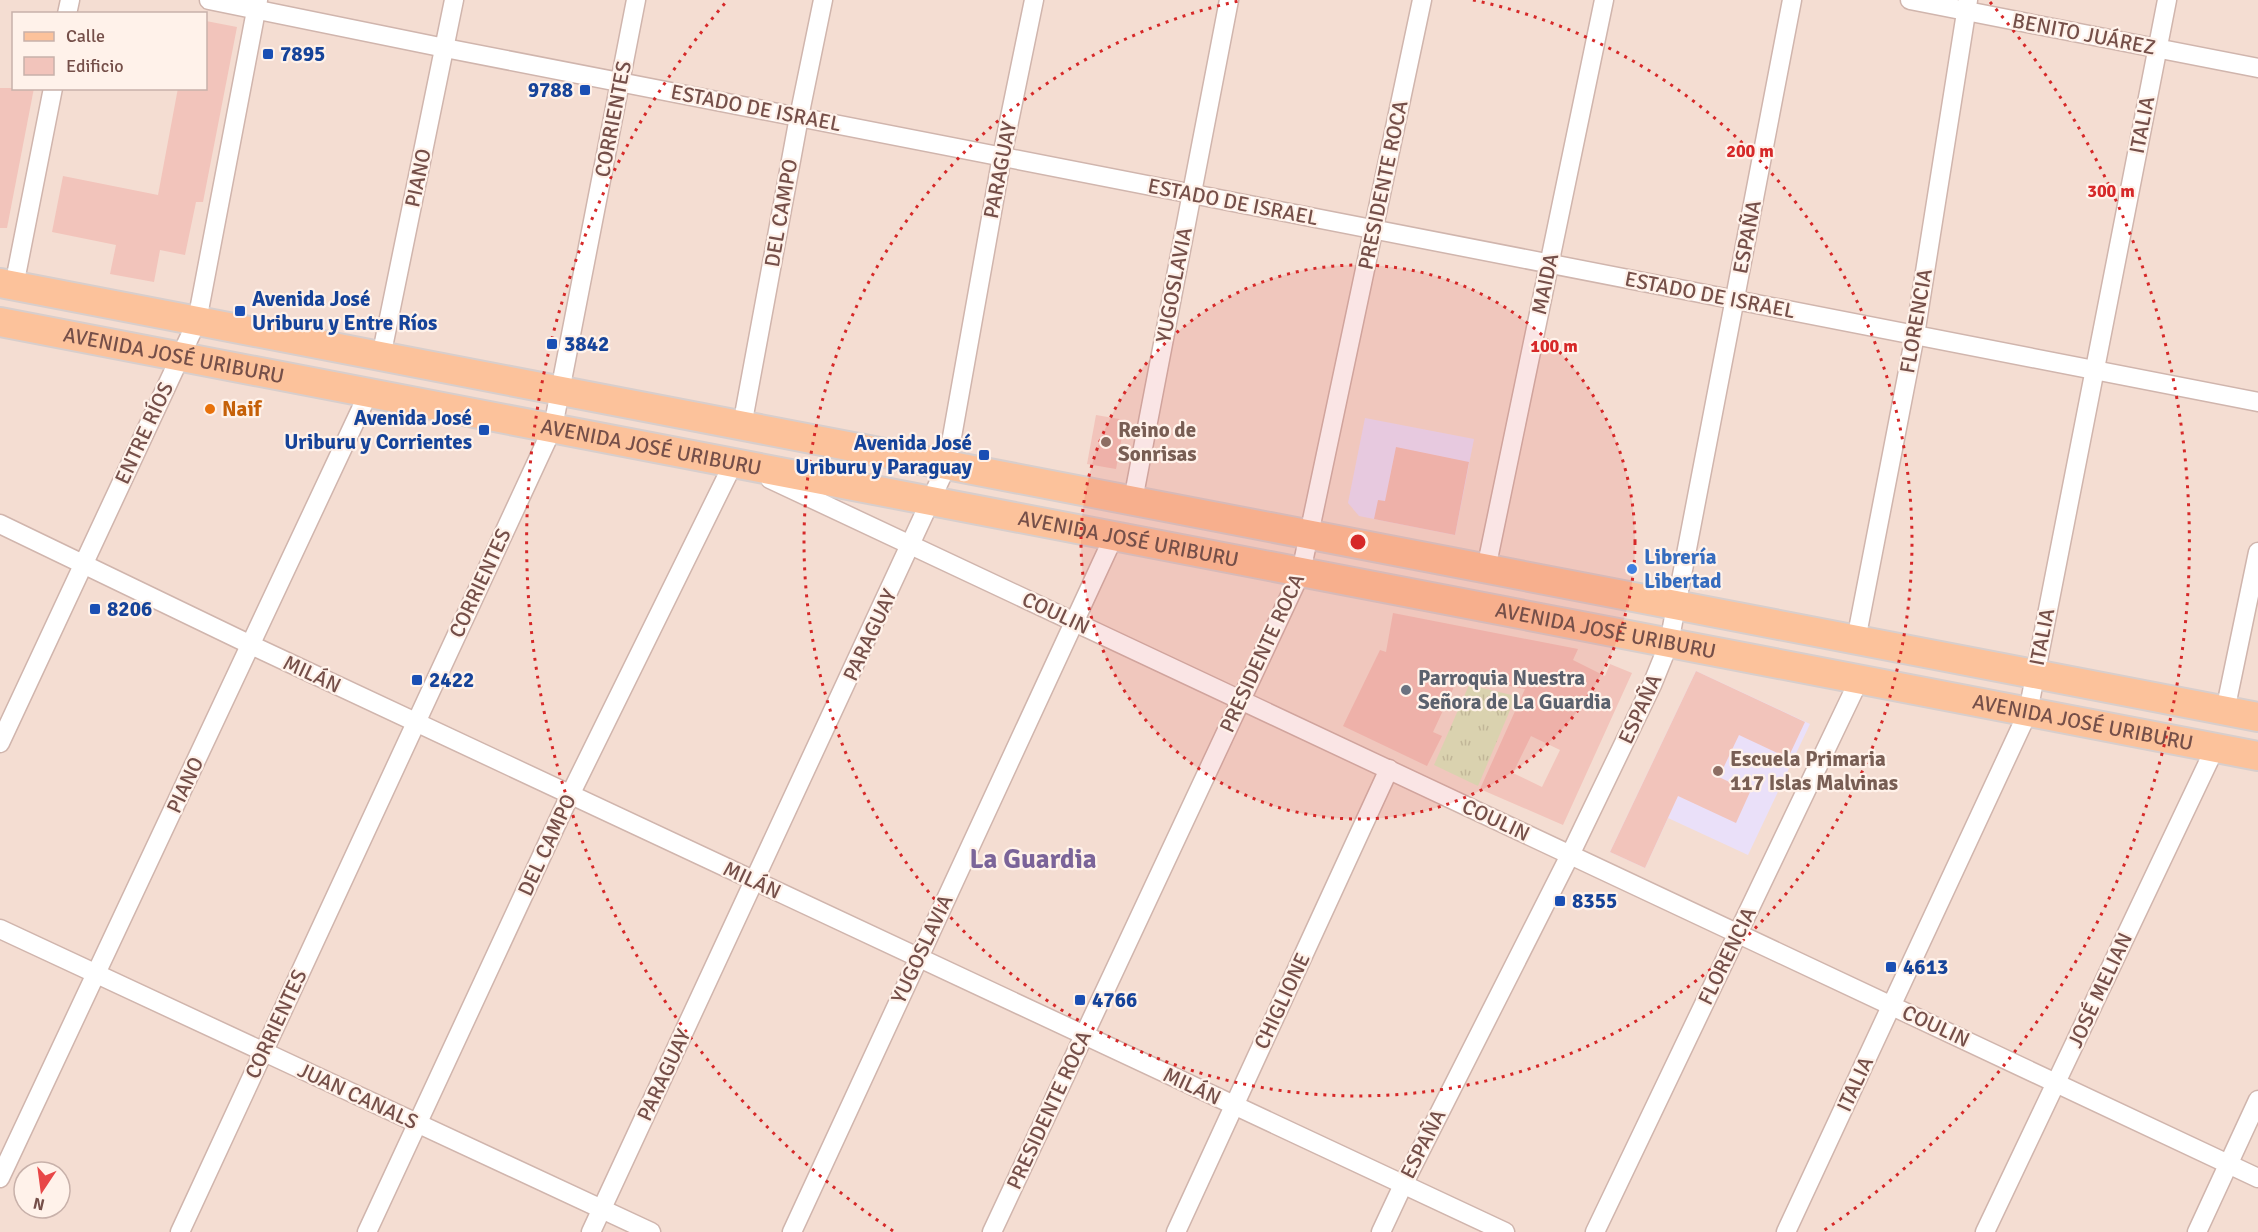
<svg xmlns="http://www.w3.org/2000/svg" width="2258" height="1232" font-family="Signika,sans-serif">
<defs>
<pattern id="grass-tufts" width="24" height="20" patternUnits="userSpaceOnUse" patternTransform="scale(1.5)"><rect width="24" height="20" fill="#dbeac2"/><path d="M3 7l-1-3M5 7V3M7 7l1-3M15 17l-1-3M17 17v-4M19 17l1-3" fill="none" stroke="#bfcaa8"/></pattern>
</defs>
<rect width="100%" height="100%" fill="#fdede4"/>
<path fill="#f4ddd2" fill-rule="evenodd" d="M0,0H2258V1232H0ZM14,14H206V88H14ZM24,1172H60V1208H24Z"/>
<g fill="#eae0f9">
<path d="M1365,418L1474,439L1455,535L1359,516L1348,503Z"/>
<path d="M1696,671L1810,724L1748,855L1668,818L1645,868L1610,852Z"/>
</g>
<path fill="url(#grass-tufts)" d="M1469,685L1516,696L1478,786L1434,765Z"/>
<g fill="#f2c4bb" fill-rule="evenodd">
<path d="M206,21L237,27L203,202H196L185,255L160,250L154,282L110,274L116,245L52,232L63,176L158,195L178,88H206Z"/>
<path d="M0,88H34L7,228H0Z"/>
<path d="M1096,415L1125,420L1116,469L1087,464Z"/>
<path d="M1396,447L1469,462L1455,535L1374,519L1378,500L1385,501Z"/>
<path d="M1393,613L1578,649L1573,660L1605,676L1610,664L1632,673L1563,825L1480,789L1525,689L1459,676L1433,732L1442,736L1427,766L1343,726L1380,650L1386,652ZM1531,736L1560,750L1542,787L1513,773Z"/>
<path d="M1696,671L1805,722L1788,758L1739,735L1719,777L1750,792L1736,823L1678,796L1645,868L1610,852Z"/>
</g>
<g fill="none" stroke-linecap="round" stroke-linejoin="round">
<defs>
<g id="street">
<path d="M209,0L445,48L2258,402"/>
<path d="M1910,0L2258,68"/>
<path d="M67,14L70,0"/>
<path d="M14,286L53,88"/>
<path d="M381,357L454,0"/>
<path d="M742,426L799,117L823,0"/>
<path d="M770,479L2258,1178"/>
<path d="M1133,500L1229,0"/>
<path d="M0,524L251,645L1505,1232"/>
<path d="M1486,569L1604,0"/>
<path d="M1856,640L1915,335L1968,0"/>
<path d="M2225,711L2258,552"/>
<path d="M0,743L197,321L258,0"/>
<path d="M0,929L651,1232"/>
<path d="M0,1178L369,392"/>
<path d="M180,1232L553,427L636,0"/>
<path d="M367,1232L570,795L734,462L743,466"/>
<path d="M591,1232L947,465L1002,156L1034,0"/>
<path d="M792,1232L1114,536"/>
<path d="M992,1232L1301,572L1422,0"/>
<path d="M1176,1232L1389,769"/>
<path d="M1381,1232L1403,1185L1570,855L1652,685L1669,643L1792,0"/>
<path d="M1595,1232L1859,680"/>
<path d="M1786,1232L2028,712L2167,0"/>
<path d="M1985,1232L2215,748"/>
<path d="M2197,1232L2258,1100"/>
</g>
<g id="primary">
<path d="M0,283L2258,717"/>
<path id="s1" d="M0,322L2258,756"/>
</g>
</defs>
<use href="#street" stroke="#d0b5ad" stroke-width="21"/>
<use href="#primary" stroke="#d8cecc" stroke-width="32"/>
<use href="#street" stroke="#fff" stroke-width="18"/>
<use href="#primary" stroke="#fcc29b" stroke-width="28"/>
</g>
<circle cx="1358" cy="542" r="277" fill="#d62828" fill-opacity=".12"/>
<g fill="none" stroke="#d62828" stroke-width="3" stroke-dasharray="3 6">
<circle cx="1358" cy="542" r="277"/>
<path d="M1473 0A554 554 0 1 1 1243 0"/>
<path d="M893 1231A831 831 0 0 1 726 2M1990 2A831 831 0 0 1 1823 1231"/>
</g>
<g fill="#1a4fb4" stroke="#fff2ea" stroke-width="2">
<rect x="262" y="48" width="12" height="12" rx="3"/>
<rect x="579" y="84" width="12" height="12" rx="3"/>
<rect x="234" y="305" width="12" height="12" rx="3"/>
<rect x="546" y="338" width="12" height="12" rx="3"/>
<rect x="478" y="424" width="12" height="12" rx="3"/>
<rect x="978" y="449" width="12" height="12" rx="3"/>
<rect x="89" y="603" width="12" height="12" rx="3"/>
<rect x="411" y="674" width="12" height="12" rx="3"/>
<rect x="1554" y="895" width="12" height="12" rx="3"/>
<rect x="1885" y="961" width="12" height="12" rx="3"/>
<rect x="1074" y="994" width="12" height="12" rx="3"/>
</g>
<circle fill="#e8710a" stroke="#fff2ea" stroke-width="2" cx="210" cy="409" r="6"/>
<g fill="#8d6e63" stroke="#fff2ea" stroke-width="2">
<circle cx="1106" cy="442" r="6"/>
<circle cx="1718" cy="771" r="6"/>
</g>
<circle fill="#3f7fe0" stroke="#fff2ea" stroke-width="2" cx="1632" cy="569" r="6"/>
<circle fill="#6b7280" stroke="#fff2ea" stroke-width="2" cx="1406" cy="690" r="6"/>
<g text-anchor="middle" stroke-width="4.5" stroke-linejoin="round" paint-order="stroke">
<g font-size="21" fill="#754f49" stroke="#fff2ea">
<text transform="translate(2084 34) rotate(11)" y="7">BENITO JUÁREZ</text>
<text transform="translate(756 108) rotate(11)" y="7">ESTADO DE ISRAEL</text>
<text transform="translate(613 119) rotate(-79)" y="7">CORRIENTES</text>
<text transform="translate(2142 125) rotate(-79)" y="7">ITALIA</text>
<text transform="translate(1000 170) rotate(-79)" y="7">PARAGUAY</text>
<text transform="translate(418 178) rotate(-78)" y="7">PIANO</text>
<text transform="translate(1383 185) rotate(-78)" y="7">PRESIDENTE ROCA</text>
<text transform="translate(1233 202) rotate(11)" y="7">ESTADO DE ISRAEL</text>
<text transform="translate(781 213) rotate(-80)" y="7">DEL CAMPO</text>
<text transform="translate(1747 237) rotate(-79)" y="7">ESPAÑA</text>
<text transform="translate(1545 284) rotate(-78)" y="7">MAIDA</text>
<text transform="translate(1174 285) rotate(-79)" y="7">YUGOSLAVIA</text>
<text transform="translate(1710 295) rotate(11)" y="7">ESTADO DE ISRAEL</text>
<text transform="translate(1916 321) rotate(-80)" y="7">FLORENCIA</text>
<text dy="7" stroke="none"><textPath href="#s1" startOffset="177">AVENIDA JOSÉ URIBURU</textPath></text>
<text transform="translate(144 433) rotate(-65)" y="7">ENTRE RÍOS</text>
<text dy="7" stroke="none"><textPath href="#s1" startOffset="663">AVENIDA JOSÉ URIBURU</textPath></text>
<text dy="7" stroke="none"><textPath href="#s1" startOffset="1149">AVENIDA JOSÉ URIBURU</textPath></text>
<text transform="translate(480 583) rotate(-65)" y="7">CORRIENTES</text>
<text transform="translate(1056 613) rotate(25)" y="7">COULIN</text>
<text dy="7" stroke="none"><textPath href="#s1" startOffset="1635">AVENIDA JOSÉ URIBURU</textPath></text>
<text transform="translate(870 635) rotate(-65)" y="7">PARAGUAY</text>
<text transform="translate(2042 637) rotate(-79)" y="7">ITALIA</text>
<text transform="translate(1262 653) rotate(-65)" y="7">PRESIDENTE ROCA</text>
<text transform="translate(312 674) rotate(25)" y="7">MILÁN</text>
<text transform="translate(1640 709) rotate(-65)" y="7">ESPAÑA</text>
<text dy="7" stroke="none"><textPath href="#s1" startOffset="2121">AVENIDA JOSÉ URIBURU</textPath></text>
<text transform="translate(185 785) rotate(-65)" y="7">PIANO</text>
<text transform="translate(1496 820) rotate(25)" y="7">COULIN</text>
<text transform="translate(547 845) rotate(-65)" y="7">DEL CAMPO</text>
<text transform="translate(752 880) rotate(25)" y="7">MILÁN</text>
<text transform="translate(922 949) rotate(-65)" y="7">YUGOSLAVIA</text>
<text transform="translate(1727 956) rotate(-64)" y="7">FLORENCIA</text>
<text transform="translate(2100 990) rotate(-65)" y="7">JOSÉ MELIAN</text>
<text transform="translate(1282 1001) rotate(-65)" y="7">CHIGLIONE</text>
<text transform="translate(276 1024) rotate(-65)" y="7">CORRIENTES</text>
<text transform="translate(1936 1026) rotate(25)" y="7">COULIN</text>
<text transform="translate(664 1075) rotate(-65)" y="7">PARAGUAY</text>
<text transform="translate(1855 1084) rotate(-65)" y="7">ITALIA</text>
<text transform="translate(1192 1086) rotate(25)" y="7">MILÁN</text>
<text transform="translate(358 1096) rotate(25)" y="7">JUAN CANALS</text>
<text transform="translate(1049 1110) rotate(-65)" y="7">PRESIDENTE ROCA</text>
<text transform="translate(1423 1144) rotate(-63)" y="7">ESPAÑA</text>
</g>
<g font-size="21" font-weight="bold" fill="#164399" stroke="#fff2ea" text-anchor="start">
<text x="280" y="61">7895</text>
<text x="573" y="97" text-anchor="end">9788</text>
<text x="252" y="306">Avenida José<tspan x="252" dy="24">Uriburu y Entre Ríos</tspan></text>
<text x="564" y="351">3842</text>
<text x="472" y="425" text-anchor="end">Avenida José<tspan x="472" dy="24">Uriburu y Corrientes</tspan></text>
<text x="972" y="450" text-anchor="end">Avenida José<tspan x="972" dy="24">Uriburu y Paraguay</tspan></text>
<text x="107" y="616">8206</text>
<text x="429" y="687">2422</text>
<text x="1572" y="908">8355</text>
<text x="1903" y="974">4613</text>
<text x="1092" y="1007">4766</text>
</g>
<g font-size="21" font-weight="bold" fill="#c56008" stroke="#fff2ea" text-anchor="start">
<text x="222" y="416">Naif</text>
</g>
<g font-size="21" font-weight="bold" fill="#785e54" stroke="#fff2ea" text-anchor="start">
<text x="1118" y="437">Reino de<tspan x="1118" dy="24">Sonrisas</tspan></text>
<text x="1730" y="766">Escuela Primaria<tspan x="1730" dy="24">117 Islas Malvinas</tspan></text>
</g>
<g font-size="21" font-weight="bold" fill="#366cbe" stroke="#fff2ea" text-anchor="start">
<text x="1644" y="564">Librería<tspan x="1644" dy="24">Libertad</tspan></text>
</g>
<g font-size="21" font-weight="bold" fill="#5b616d" stroke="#fff2ea" text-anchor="start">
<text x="1418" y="685">Parroquia Nuestra<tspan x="1418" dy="24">Señora de La Guardia</tspan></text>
</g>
<g font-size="27" font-weight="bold" fill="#7b6499" stroke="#fff2ea">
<text x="1033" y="868">La Guardia</text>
</g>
</g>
<circle cx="1358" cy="542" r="9" fill="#d62828" stroke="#fff2ea" stroke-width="3"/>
<g font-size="18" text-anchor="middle" font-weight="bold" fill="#d62828" stroke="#fff2ea" stroke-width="4.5" stroke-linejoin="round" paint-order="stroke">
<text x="1750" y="157">200 m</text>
<text x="2111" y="197">300 m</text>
<text x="1554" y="352">100 m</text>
</g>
<rect x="12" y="12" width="195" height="78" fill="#fff2ea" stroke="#c8b1aa" stroke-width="1.5"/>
<rect x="24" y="32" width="30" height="9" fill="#fcc29b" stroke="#c8b1aa" stroke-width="1.5"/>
<text x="66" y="42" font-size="18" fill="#754f49">Calle</text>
<rect x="24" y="57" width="30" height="18" fill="#f2c4bb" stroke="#c8b1aa" stroke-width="1.5"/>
<text x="66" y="72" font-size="18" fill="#754f49">Edificio</text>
<g transform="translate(42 1190) rotate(193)"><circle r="28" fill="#fff2ea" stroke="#c8b1aa" stroke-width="1.5"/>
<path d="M0-4.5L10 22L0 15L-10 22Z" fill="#e84747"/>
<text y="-9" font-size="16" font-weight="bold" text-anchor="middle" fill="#754f49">N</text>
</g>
</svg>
